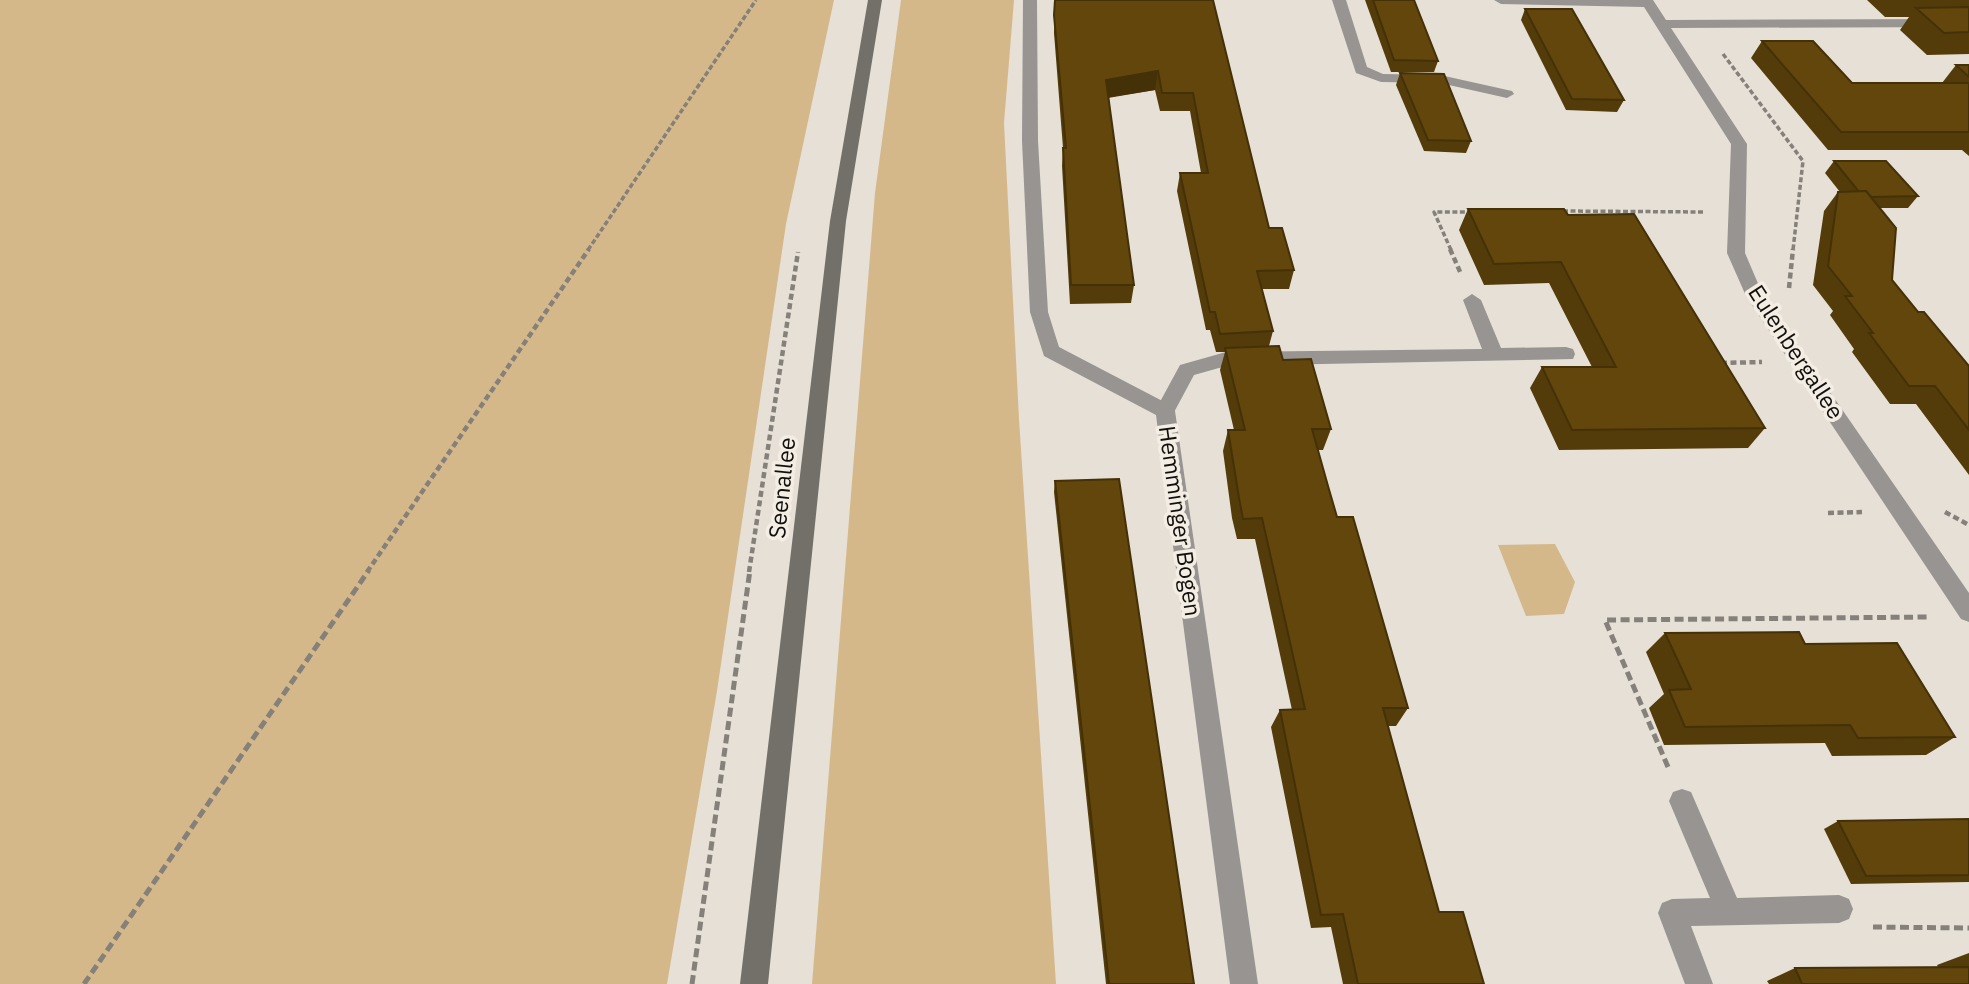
<svg xmlns="http://www.w3.org/2000/svg" width="1969" height="984" font-family="'IBM Plex Sans',sans-serif">
<rect width="100%" height="100%" fill="#e6e0d7"/>
<g fill="#d5b889">
<path d="M0,0H834L786,224L717,691L667,984H0Z"/>
<path d="M901,0H1014L1004,123L1019,419L1056,984H812L875,193Z"/>
<path d="M1555,544L1575,582L1564,614L1526,616L1498,545Z"/>
</g>
<g fill="none" stroke-linecap="round" stroke-linejoin="round">
<g stroke="#85807a" stroke-width="3.5" stroke-dasharray="5 2.5" stroke-linecap="butt">
<path d="M1723,54L1803,161L1793,250"/>
<path d="M1563,211L1704,212"/>
<path d="M588,250L756,0"/>
<path d="M1451,250L1434,212H1470"/>
</g>
<g stroke="#85807a" stroke-width="4.5" stroke-dasharray="6 3.5" stroke-linecap="butt">
<path d="M1450,249L1461,274"/>
<path d="M1789,288L1793,249"/>
<path d="M1721,363L1762,362"/>
<path d="M1945,512L1969,525"/>
<path d="M1828,513L1862,512"/>
<path d="M367,572L589,249"/>
<path d="M749,572L798,252"/>
</g>
<g stroke="#85807a" stroke-width="5" stroke-dasharray="9 4.5" stroke-linecap="butt">
<path d="M1668,767L1605,620L1930,617"/>
<path d="M1873,927L1969,928"/>
<path d="M84,984L369,570"/>
<path d="M692,984L750,570"/>
</g>
<g fill="#979491" fill-rule="evenodd">
<path d="M1332,0H1346L1367,67L1383,74L1440,75L1512,91L1514,94L1507,98L1440,83L1381,82L1356,73Z"/>
<path d="M1472,294L1481,300L1501,348L1566,347L1573,349L1575,354L1573,359L1226,366L1194,375L1172,416H1158L1155,411L1180,365L1226,352L1482,349L1463,300Z"/>
<path d="M1682,789L1691,792L1737,898L1839,895L1849,899L1853,909L1849,919L1839,923L1691,926L1713,984H1685L1658,913L1662,903L1672,899L1710,898L1669,801L1673,792Z"/>
</g>
<g fill="#979491" fill-rule="evenodd">
<path d="M1023,0H1037L1038,141L1048,312L1059,347L1172,406L1175,411L1258,984H1230L1156,415L1044,356L1030,312L1022,141Z"/>
<path d="M1494,0H1653L1666,20L1959,19L1969,22V30L1958,27L1671,28L1747,144L1745,253L1763,295L1969,593V622L1961,619L1746,296L1727,253L1731,144L1644,7L1501,4Z"/>
</g>
<path fill="#73706a" fill-rule="evenodd" d="M868,0H882L846,221L768,984H740L830,221Z"/>
</g>
<g fill="#543c0a">
<path d="M1055,0H1213L1269,228L1294,270L1289,289H1262L1273,331L1269,346L1283,360L1331,429L1323,450H1318L1337,517L1408,708L1396,726H1388L1439,912L1484,984H1343L1331,927L1311,928L1271,727L1280,710H1292L1255,539H1237L1232,518L1223,451L1228,430H1234L1220,370L1225,352H1216L1210,330H1206L1177,191L1180,173H1201L1190,111H1160L1155,90L1108,98L1134,285L1131,303L1070,304L1062,166L1063,148L1054,33Z"/>
<path d="M1365,0H1414L1438,61L1434,72H1391Z"/>
<path d="M1867,0H1969V54L1927,55L1900,30L1909,17H1885Z"/>
<path d="M1525,9L1624,100L1617,112L1566,110L1521,20Z"/>
<path d="M1762,41L1852,83H1942L1956,65H1969V156L1962,150H1828L1751,58Z"/>
<path d="M1400,73L1471,141L1466,153L1424,151L1396,85Z"/>
<path d="M1834,161L1918,196L1908,208H1880L1892,280L1918,312L1969,366V475L1916,404H1890L1852,352L1854,349L1830,315L1833,311L1813,285L1824,211L1838,192H1840L1825,173Z"/>
<path d="M1468,209L1568,215L1765,428L1748,448L1559,450L1530,388L1542,367H1592L1549,283L1484,285L1459,230Z"/>
<path d="M1055,481L1194,984H1106L1054,492Z"/>
<path d="M1665,633L1805,644L1955,737L1926,755L1832,756L1825,743L1664,745L1649,708L1664,694L1646,652Z"/>
<path d="M1969,819V882L1851,884L1824,829L1838,821Z"/>
<path d="M1969,953V984H1769L1767,981L1795,968L1938,967L1937,965Z"/>
</g>
<path fill="#453108" d="M1158,71L1155,90L1104,98L1106,80Z"/>
<g fill="#62460c" stroke="#453108" stroke-width="2">
<path d="M1055,0H1213L1269,228H1282L1294,270L1257,271L1273,331L1220,334L1215,312H1210L1180,173H1208L1193,93H1162L1158,71L1106,80L1134,285H1071L1063,148H1066L1054,15Z"/>
<path d="M1373,0H1414L1438,61L1394,60Z"/>
<path d="M1969,7V32L1944,33L1916,8Z"/>
<path d="M1525,9H1572L1624,100L1572,99Z"/>
<path d="M1762,41H1813L1852,83H1969V132H1841Z"/>
<path d="M1956,65H1969V77Z"/>
<path d="M1400,73L1444,74L1471,141L1428,140Z"/>
<path d="M1834,161H1886L1918,196L1871,197L1866,191L1859,192Z"/>
<path d="M1866,191L1896,228L1892,280L1918,312H1924L1969,366V430L1935,386H1909L1869,333H1873L1845,296H1852L1828,266L1838,192Z"/>
<path d="M1468,209H1564L1568,215L1634,214L1765,428L1572,430L1542,367H1616L1561,262L1494,264Z"/>
<path d="M1279,346L1283,360L1311,359L1331,429H1312L1328,486L1337,517H1353L1408,708H1383L1439,912H1463L1484,984H1358L1343,914L1321,915L1280,710L1305,709L1262,518L1243,519L1239,498L1228,430H1245L1225,348Z"/>
<path d="M1119,479L1194,984H1109L1055,481Z"/>
<path d="M1799,632L1805,644L1897,643L1955,737L1858,738L1850,725L1685,727L1669,690L1691,689L1665,633Z"/>
<path d="M1969,819V875L1866,876L1838,821Z"/>
<path d="M1969,967V984H1802L1795,968Z"/>
</g>
<g text-anchor="middle" stroke-width="7" stroke-linejoin="round" paint-order="stroke">
<g font-size="23" fill="#12100d" stroke="#f3ede4">
<text transform="translate(1796 352) rotate(57)" y="8">Eulenbergallee</text>
<text transform="translate(782 488) rotate(-84)" y="8">Seenallee</text>
<text transform="translate(1180 521) rotate(82)" y="8">Hemminger Bogen</text>
</g>
</g>
</svg>
